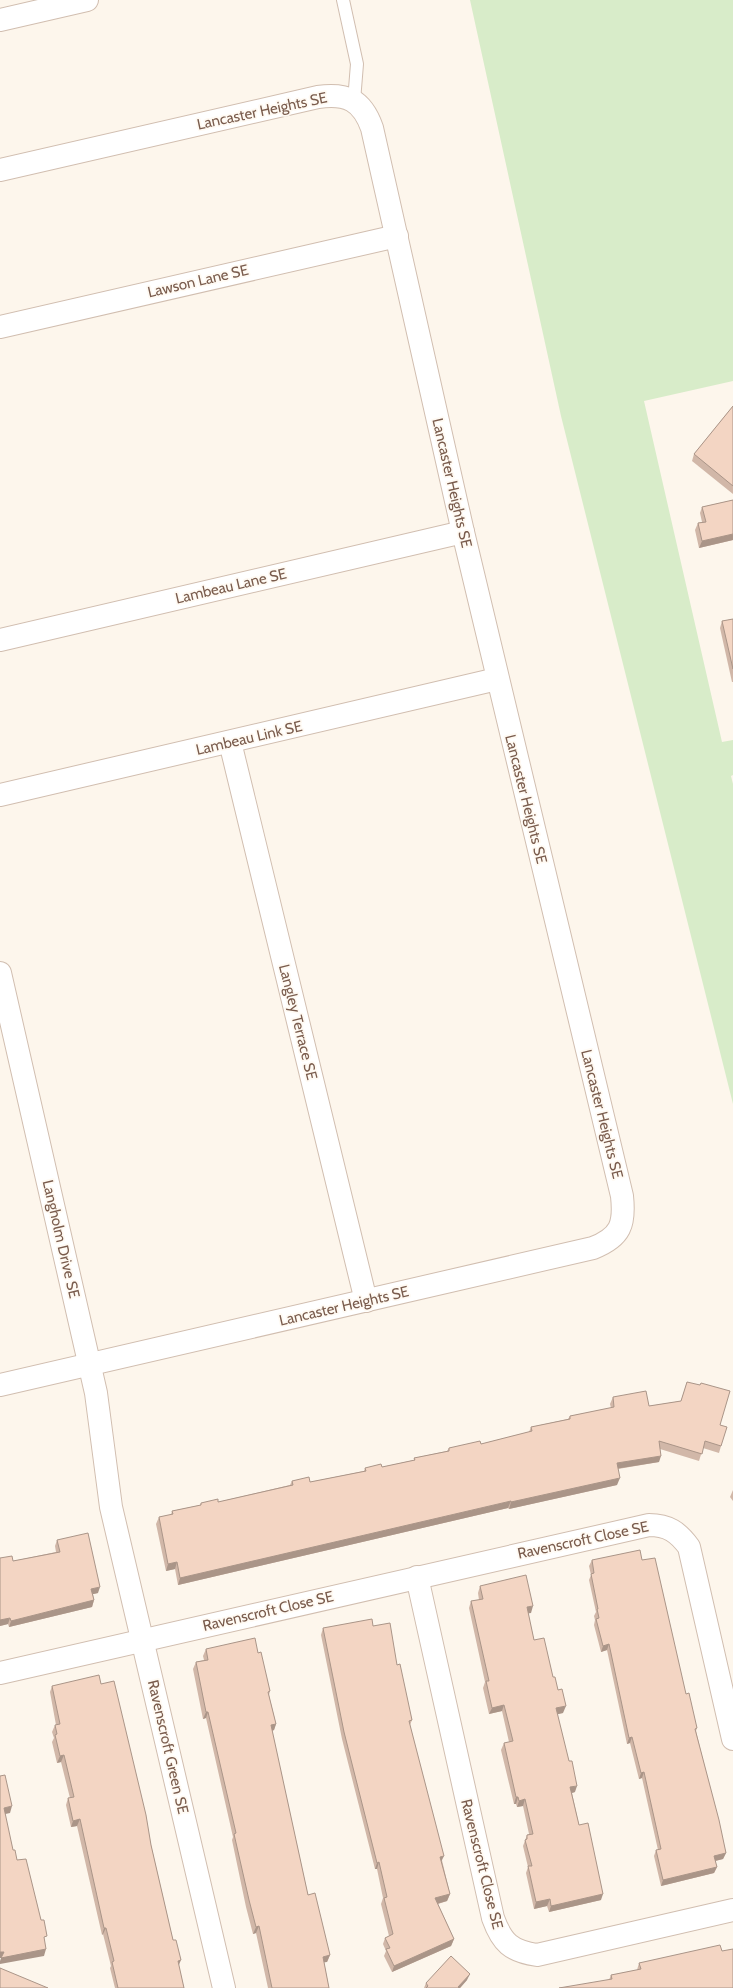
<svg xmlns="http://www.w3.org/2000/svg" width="733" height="1988" font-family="Cabin,sans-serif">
<rect width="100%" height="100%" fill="#fdf6ec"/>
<path fill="#d8ecc9" d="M470,0H733V381L644,401L722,742L733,740V775L731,776L733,784V1104L561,416Z"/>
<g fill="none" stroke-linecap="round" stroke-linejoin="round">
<defs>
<path id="lane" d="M343,0L357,64L354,101"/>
<g id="street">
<path d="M0,20L87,0"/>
<path d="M0,170L318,97C347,93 362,100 372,128L463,532L622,1196C625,1224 621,1237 593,1248L0,1385"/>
<path d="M0,327L397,236"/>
<path d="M0,640L463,532"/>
<path d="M230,742L366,1301"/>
<path d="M0,795L497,679"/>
<path d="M0,973L96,1393L111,1507L224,1988"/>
<path d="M417,1577L493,1918C502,1943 511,1951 537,1955L733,1910"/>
<path d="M0,1673L649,1525C668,1525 678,1532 689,1547L733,1739"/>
</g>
</defs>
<use href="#lane" stroke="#d1beb0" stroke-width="14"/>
<use href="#street" stroke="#d1beb0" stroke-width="24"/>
<use href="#lane" stroke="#fff" stroke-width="12"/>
<use href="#street" stroke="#fff" stroke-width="22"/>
</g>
<g fill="#d1b7a8">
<path d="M733,406V494L692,461L694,454Z"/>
<path d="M733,500V540L699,548L695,530L698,523L702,522L700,513L702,507Z"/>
<path d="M733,619V682H732L720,628L722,621Z"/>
<path d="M687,1382L720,1425L721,1446L719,1453L703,1448L699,1461L660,1449L659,1462L618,1469L617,1485L509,1509L508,1508L178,1585L175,1569L166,1571L156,1524L159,1517L171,1515L172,1511L200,1505L201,1503L218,1502L290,1485L292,1481L310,1482L364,1471L365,1468L382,1467L414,1460V1458L447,1451L449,1448L481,1444L529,1432L531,1427L568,1419L570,1416L611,1408L610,1404L613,1397L649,1406L681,1401Z"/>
<path d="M733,1490V1501L730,1497Z"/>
<path d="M57,1540L98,1593L93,1594L94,1600L92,1607L9,1627L8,1624L0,1626V1558L13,1561L56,1552L55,1546Z"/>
<path d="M592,1560H642L697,1728L696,1731L726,1853L723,1859L715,1861L717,1867L714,1873L661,1886L654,1856L656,1850H658L642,1778L639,1779L630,1743L627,1744L607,1650L601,1652L594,1625L595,1620L594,1616L596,1612L589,1580L591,1575L589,1566Z"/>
<path d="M480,1586L531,1613H528L534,1640L553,1677L563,1713L557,1714L575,1792L572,1793L579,1825L601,1900L549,1912L547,1906L534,1909L526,1873L528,1867L523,1846L527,1835L529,1834L523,1806L517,1807L516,1804H514L501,1750L504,1743L509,1742L502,1711L489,1714L483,1688L485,1682L469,1608L471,1601L479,1600L478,1593Z"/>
<path d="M373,1626L397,1665L412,1720L410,1725L450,1894L447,1901L438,1904L454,1939L451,1946L392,1972L384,1956L386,1951L383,1944L385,1938L389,1936L381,1904L383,1898L377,1869H375L342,1739L321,1635L323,1628Z"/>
<path d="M206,1649L258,1653L270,1691L269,1695L276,1724L274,1730L272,1731L308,1895L330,1955L327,1962H324L329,1988H268L256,1933L253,1934L246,1907L232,1840L233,1837L206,1718L203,1719L193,1669L196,1662L204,1660L203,1656Z"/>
<path d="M101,1684L151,1845L184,1988H115L110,1968L111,1966L103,1934L102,1935L77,1826L71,1827L66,1805L68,1798H70L61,1762L57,1763L52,1742L54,1738L52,1732L55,1725H56L50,1692L52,1686Z"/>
<path d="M722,1951L609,1980L611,1975L637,1970L639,1963Z"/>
<path d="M467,1980L460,1988H424L426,1983Z"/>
</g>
<g fill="#aa9588">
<path d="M733,534V540L699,548L702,541Z"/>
<path d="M661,1456L659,1462L615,1469L617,1463Z"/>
<path d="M620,1478L617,1485L509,1509L511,1502Z"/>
<path d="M511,1501L508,1508L178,1585L180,1578Z"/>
<path d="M177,1562L175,1569L166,1571L168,1564Z"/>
<path d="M100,1587L98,1593L89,1595L91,1589Z"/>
<path d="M94,1600L92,1607L9,1627L11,1621Z"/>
<path d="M533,1606L531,1613L524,1614L527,1607Z"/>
<path d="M10,1618L8,1624L0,1626V1620Z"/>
<path d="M609,1644L607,1650L601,1652L603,1646Z"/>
<path d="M504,1705L502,1711L489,1714L492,1708Z"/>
<path d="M566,1706L563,1713L554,1715L556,1708Z"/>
<path d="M206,1712H208L206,1718L203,1719Z"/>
<path d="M276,1724L274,1730L269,1732L271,1725Z"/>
<path d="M632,1737L630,1743L627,1744L629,1738Z"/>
<path d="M64,1755L61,1762L57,1763L60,1756Z"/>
<path d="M644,1772L642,1778L639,1779L641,1773Z"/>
<path d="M577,1786L575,1792L568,1794L570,1787Z"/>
<path d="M516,1797H518L516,1804H514Z"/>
<path d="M525,1799L523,1806L517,1807L519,1801Z"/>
<path d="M12,1806L10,1813L1,1815L4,1808Z"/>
<path d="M80,1819L77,1826L71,1827L73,1821Z"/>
<path d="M726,1853L723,1859L711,1862L714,1856Z"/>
<path d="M444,1856L441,1862L440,1857Z"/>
<path d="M379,1862L377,1869H375L377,1863Z"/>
<path d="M717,1867L714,1873L661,1886L663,1880Z"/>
<path d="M450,1894L447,1901L433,1905L435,1898Z"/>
<path d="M603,1894L601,1900L549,1912L551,1906Z"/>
<path d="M550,1899L547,1906L534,1909L536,1902Z"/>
<path d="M259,1926L256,1933L253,1934L256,1927Z"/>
<path d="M104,1928H106L103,1934L102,1935Z"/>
<path d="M454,1939L451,1946L392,1972L394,1966Z"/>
<path d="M46,1949L44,1956L0,1964V1961L1,1958H0V1952Z"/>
<path d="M330,1955L327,1962L320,1963L323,1957Z"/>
<path d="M181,1960L178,1967V1961Z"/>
<path d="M470,1974L467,1980L460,1988H457L458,1987Z"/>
</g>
<g fill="#f3d5c3" stroke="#aa9588">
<path d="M733,406V486L694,454Z"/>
<path d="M733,500V534L702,541L698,523L706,522L702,507Z"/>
<path d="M733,619V669L722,621Z"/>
<path d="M687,1382L700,1385L701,1383L730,1391L720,1425L727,1427L721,1446L705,1441L702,1454L659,1441L661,1456L617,1463L620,1478L511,1502V1501L180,1578L177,1562L168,1564L159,1517L173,1514L172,1511L201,1505V1503L218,1499V1502L293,1485L292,1481L309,1477L310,1482L366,1471L365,1468L381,1464L382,1467L415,1460L414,1458L449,1451V1448L480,1441L481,1444L532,1431L531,1427L570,1419V1416L614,1407L613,1397L646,1391L649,1406L681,1401Z"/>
<path d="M88,1533L100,1587L91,1589L94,1600L11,1621L10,1618L0,1620V1558L12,1556L13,1561L60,1552L57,1540Z"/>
<path d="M640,1550L642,1560L655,1558L686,1694L689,1693L697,1728L695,1729L719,1820L726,1853L714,1856L717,1867L663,1880L656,1850L661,1849L644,1772L641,1773L632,1737L629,1738L609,1644L603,1646L596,1619L599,1618L597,1609H598L591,1574L594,1573L592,1560Z"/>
<path d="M526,1575L533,1606L527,1607L534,1640L544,1638L553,1677H555L558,1690L562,1689L566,1706L556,1708L569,1761H572L577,1786L570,1787L579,1825L588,1823L603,1894L551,1906L550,1899L536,1902L528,1866H532L525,1840L527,1839V1835L533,1834L525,1799L519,1801L518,1797H516L504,1743L513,1741L504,1705L492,1708L486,1681H489L471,1601L483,1599L480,1586Z"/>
<path d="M372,1619L373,1626L390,1623L397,1665L400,1664L412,1720L409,1721L444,1856L440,1857L450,1894L435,1898L454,1939L394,1966L386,1949L390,1948L385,1938L393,1934L384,1898L387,1897L379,1862L377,1863L344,1732L323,1628Z"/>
<path d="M255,1638L258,1653L261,1652L270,1691L268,1692L276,1724L271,1725L308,1895L315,1893L330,1955L323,1957L329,1988H272L259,1926L256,1927L249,1900L234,1834L236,1833L208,1712H206L196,1662L208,1660L206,1649Z"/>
<path d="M99,1675L101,1684L114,1681L146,1815L151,1845L173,1940H176L181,1960L178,1961L184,1988H118L112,1962L114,1961L106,1928H104L80,1819L73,1821L68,1798L74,1797L64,1755L60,1756L55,1735L57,1734L55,1725L60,1724L52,1686Z"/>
<path d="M5,1775L12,1806L4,1808L13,1850H15L17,1860L26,1859L41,1920H44L47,1936L44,1937L46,1949L1,1958L4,1952H0V1776Z"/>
<path d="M720,1945L722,1951L733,1949V1988H559L612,1979L611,1975L641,1969L639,1963Z"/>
<path d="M451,1956L470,1974L458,1987L459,1988H426L428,1986L426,1983Z"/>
<path d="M0,1968L48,1988H0Z"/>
</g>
<g text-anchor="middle" stroke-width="3.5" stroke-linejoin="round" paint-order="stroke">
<g font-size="15" fill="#7a5c4d" stroke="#fffaf3">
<text transform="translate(262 111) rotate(-12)" y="5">Lancaster Heights SE</text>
<text transform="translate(198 281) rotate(-13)" y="5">Lawson Lane SE</text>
<text transform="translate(452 483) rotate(77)" y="5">Lancaster Heights SE</text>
<text transform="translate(231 586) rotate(-13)" y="5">Lambeau Lane SE</text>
<text transform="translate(249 738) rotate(-13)" y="5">Lambeau Link SE</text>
<text transform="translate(526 799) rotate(76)" y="5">Lancaster Heights SE</text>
<text transform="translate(298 1022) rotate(76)" y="5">Langley Terrace SE</text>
<text transform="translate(602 1114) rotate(76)" y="5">Lancaster Heights SE</text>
<text transform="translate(61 1239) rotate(77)" y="5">Langholm Drive SE</text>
<text transform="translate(344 1306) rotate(-13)" y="5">Lancaster Heights SE</text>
<text transform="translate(583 1540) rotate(-12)" y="5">Ravenscroft Close SE</text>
<text transform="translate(268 1611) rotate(-13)" y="5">Ravenscroft Close SE</text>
<text transform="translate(168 1747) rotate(77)" y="5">Ravenscroft Green SE</text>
<text transform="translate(482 1864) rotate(76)" y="5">Ravenscroft Close SE</text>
</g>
</g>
</svg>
